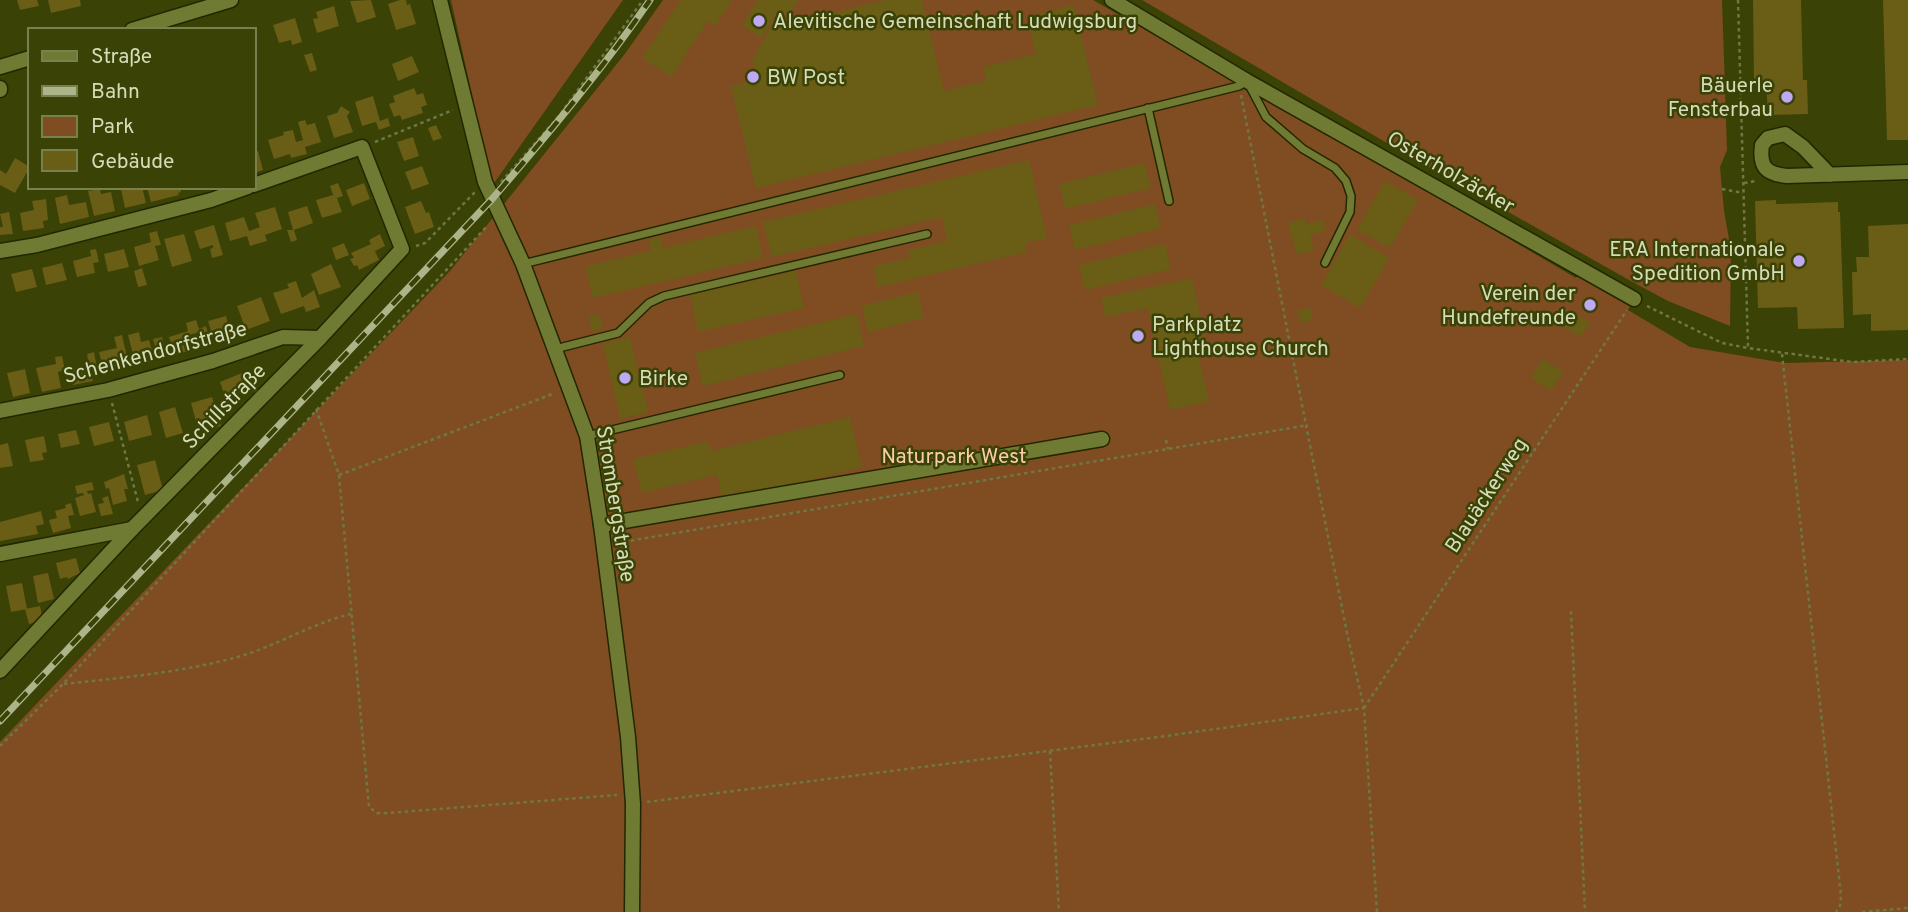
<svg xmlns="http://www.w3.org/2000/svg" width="1908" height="912" font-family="Overpass,sans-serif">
<rect width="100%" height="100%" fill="#3a4206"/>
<g fill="#804d22">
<path d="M451,0H623L492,186Z"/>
<path d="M663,0H1093L1438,197L1576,278L1582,270L1634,299L1628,310L1690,347L1785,363L1908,360V912H0V742L450,271L624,55Z"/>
<path d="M1142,0H1722L1727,150L1720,167L1724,211L1731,250L1730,326L1668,301L1629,280L1411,157Z"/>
</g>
<g fill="#6a5d15">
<path d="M17,0H37L39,6L20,10Z"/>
<path d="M48,0H80L81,6L51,13Z"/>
<path d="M371,0L376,17L357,23L350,1Z"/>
<path d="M400,0H406L407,5L410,4L416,24L396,30L388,4Z"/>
<path d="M681,0H732L715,26L708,21L671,77L642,58Z"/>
<path d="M758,0H799L788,16L780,10L761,38L742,25Z"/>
<path d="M886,0H922L944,91L986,81L983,67L1036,54L1027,17L1074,5L1098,105L756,188L731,86L756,80L752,61L770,28Z"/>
<path d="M1753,0H1801L1803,80H1807L1808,114L1768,115L1766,81H1754Z"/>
<path d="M1883,0H1908V140H1887Z"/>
<path d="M334,6L339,26L317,33L313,19L318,18L316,12Z"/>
<path d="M295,18L302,42L292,45L291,40L279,43L273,25Z"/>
<path d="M312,53L317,70L310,72L304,55Z"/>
<path d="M412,56L419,72L398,81L392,64Z"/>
<path d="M414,88L417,95L423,93L427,105L421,107L423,113L402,120L400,115L394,117L389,104L395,102L393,96Z"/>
<path d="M373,96L380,121L388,118L390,126L379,130L376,122L362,126L355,102Z"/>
<path d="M341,106L350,112L347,116L353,132L334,138L327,116L337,113Z"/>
<path d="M305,120L307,125L315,123L321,142L305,147L307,154L291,158L290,154L274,159L268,140L284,135L283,132L293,130L296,142L303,140L298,122Z"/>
<path d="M436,125L442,138L433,141L428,128Z"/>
<path d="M413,137L419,156L404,161L397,142Z"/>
<path d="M258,151L263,170L254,173V152Z"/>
<path d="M15,158L30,167L15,193L0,185V170L6,174Z"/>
<path d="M1029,160L1047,238L1025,243L1027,252L878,287L873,266L910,258L908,250L947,241L942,217L772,257L763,222Z"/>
<path d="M1145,163L1151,188L1065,209L1059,184Z"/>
<path d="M422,166L429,184L412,190L405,172Z"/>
<path d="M1385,181L1418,200L1390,248L1357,230Z"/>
<path d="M338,183L343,196L337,198L342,212L322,218L316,200L333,195L330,186Z"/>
<path d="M364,183L370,199L352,206L346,190Z"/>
<path d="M130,187H142L146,203L125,208L121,189Z"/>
<path d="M147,187H180L181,192L178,193L179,195L151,202Z"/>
<path d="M100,189L101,194L111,192L115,211L94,216L88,191Z"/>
<path d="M67,195L69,205L86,202L89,217L60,224L55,198Z"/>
<path d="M46,199L48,220L43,221L44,228L23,231L20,213L34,210L32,201Z"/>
<path d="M1776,200V204L1838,202V212H1840L1844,328L1798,329L1797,307L1758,308L1755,201Z"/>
<path d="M421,201L426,213L429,212L434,227L415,234L405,207Z"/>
<path d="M1155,204L1161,228L1075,250L1069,225Z"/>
<path d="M307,206L313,223L294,230L297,240L291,242L287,230H293L288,212Z"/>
<path d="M275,207L282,229L265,235L267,241L250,246L247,236L230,241L225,223L244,217L249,231L260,227L255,213Z"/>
<path d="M9,212L13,234L0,235V227H3L0,214Z"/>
<path d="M1305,218L1307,224L1323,220L1326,231L1310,235L1314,250L1297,255L1288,223Z"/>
<path d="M1908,224V330L1871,331V314L1853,315L1852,272H1857L1856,257H1869L1868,226Z"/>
<path d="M214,225L223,255L212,258L210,249L213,248V245L200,249L194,231Z"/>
<path d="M756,226L763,258L593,298L585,266L651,251L649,239L661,237L663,248Z"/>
<path d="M157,231L161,245L155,246L159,260L139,266L134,247L151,242L149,233Z"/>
<path d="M184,234L192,261L172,267L164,239Z"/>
<path d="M380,234L385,246L375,251L379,260L359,270L357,265L354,266L350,259L354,258L351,253L371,244L369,240Z"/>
<path d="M1350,234L1389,258L1360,308L1321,285Z"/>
<path d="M344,243L349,255L336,260L332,248Z"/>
<path d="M1165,244L1171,269L1085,290L1079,265Z"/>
<path d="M96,249L99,262L93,263L95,273L77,277L73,261L91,256L90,250Z"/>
<path d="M124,249L129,267L108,272L104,254Z"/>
<path d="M62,263L67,280L46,285L42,268Z"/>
<path d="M331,264L341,287L319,295L311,274Z"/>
<path d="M142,268L147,285L138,287L134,271Z"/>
<path d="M32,269L37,287L16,292L11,274Z"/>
<path d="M796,271L804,308L698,332L690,295Z"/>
<path d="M1192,278L1206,343L1196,345L1209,401L1170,410L1148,308L1105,317L1101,298Z"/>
<path d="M296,281L302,298L314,290L320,307L306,312L304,306L281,314L273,293L289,288L287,284Z"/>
<path d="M918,292L924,318L868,332L862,306Z"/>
<path d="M261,297L270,321L246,330L237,306Z"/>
<path d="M1310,308L1313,320L1301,323L1297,311Z"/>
<path d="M1573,312L1590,323L1580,337L1563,326Z"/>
<path d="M599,314L603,328L592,331L588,317Z"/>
<path d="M857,314L864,346L703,386L695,353Z"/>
<path d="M226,316L229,328L233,327L235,335L214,342L208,321Z"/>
<path d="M196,320L199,329L206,326L211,343L204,346L200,332L189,335L194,349L175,355L169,337L188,331L186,323Z"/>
<path d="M139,332L141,342L149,340L155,361L136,366L128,335Z"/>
<path d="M122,335L127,357L119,359L122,368L104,372L99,352L117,348L114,337Z"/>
<path d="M162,337L167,357L159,360L153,339Z"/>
<path d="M630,337L648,412L620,419L603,344Z"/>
<path d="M94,352L98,373L91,375L93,381L73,385L70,370L89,366L87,354Z"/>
<path d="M62,356L65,370L58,372L61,388L42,392L36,368L56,364L55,357Z"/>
<path d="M1543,359L1564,372L1551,391L1531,378Z"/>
<path d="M25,369L30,393L13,397L7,373Z"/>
<path d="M242,373L245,380L254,377L258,389L249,392L248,389L225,397L220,382Z"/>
<path d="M212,397L221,426L199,432L191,403Z"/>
<path d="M175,407L183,433L166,438L159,412Z"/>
<path d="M147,415L152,435L129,441L124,422Z"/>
<path d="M850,417L862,467L723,502L717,475L642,493L633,459L708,441L711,451Z"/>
<path d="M109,422L114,441L94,446L89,427Z"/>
<path d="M76,430L80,444L61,448L58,434Z"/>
<path d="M44,436L47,452L42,453L44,460L30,462L25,440Z"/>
<path d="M8,443L13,466L0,468V445Z"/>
<path d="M155,460L163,490L145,495L137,465Z"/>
<path d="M124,474L128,489H124L127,501L113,505L109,488L106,489L104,482Z"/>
<path d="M92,482L94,490L87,491L88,494L91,493L96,512L80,516L75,498L84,495L83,493L77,494L75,486Z"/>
<path d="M108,496L113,514L101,516L98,504L104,503L102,498Z"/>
<path d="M71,503L74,515L68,516L71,528L53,533L49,520L57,518L55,511L66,508L65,505Z"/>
<path d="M41,511L44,524L36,526L38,534L0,541V522Z"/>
<path d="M76,558L80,573L68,579L67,577L60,579L56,563Z"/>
<path d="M48,573L54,599L38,603L33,576Z"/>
<path d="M22,583L27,609L11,612L6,586Z"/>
<path d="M40,606L43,621L29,624L25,609Z"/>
</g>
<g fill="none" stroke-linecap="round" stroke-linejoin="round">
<defs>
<g id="lane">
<path d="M1148,108L1169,201"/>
<path d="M523,264L1239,86L1247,81L1266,117L1303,149L1335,168L1346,181L1351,196L1350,212L1325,263"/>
<path d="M555,349L618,333L649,303L664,296L927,234"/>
<path d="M587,436L840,375"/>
</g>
<g id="street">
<path d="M440,0L485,182L523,264L587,436L601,525L628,737L633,804L632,912"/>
<path d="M1112,0L1247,81L1634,299"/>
<path d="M132,30L231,0"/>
<path d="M0,67L30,58"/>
<path d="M0,88V90"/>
<path d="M1830,175L1803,147L1785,134L1768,138L1762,145C1759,167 1766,174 1787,176L1908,172"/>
<path d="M0,251L37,245L211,200L248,187"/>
<path d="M0,411L108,390L213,361L283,337L320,338"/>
<path d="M601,525L1102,439"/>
<path d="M0,554L132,529"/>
<path d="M0,671L132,529L320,338L402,249L362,147L254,185"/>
</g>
</defs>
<use href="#lane" stroke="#222701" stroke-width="10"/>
<use href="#street" stroke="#222701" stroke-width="17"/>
<g stroke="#6f7744" stroke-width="2.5" stroke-dasharray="3.5 3.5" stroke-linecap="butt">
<path d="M1738,0L1748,347"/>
<path d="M1241,95L1347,633L1364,708L1377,912"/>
<path d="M375,142L453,110"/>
<path d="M501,182L559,116L643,0"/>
<path d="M1744,183L1756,181"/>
<path d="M1722,189L1743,193"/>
<path d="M416,246L425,243L475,192"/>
<path d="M1647,306L1722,343L1748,348L1852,362L1908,359"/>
<path d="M1782,354L1841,896L1840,906L1836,912"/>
<path d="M112,403L138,502"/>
<path d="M316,409L339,475L369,807L377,813H388L617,795"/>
<path d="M1166,440L1168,449"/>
<path d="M339,475L555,393"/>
<path d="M617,543L1308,425"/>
<path d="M1571,611L1585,912"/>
<path d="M64,684C119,678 176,673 230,659C272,649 309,624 351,614"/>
<path d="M1364,708L1627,310"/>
<path d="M0,746L62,685L488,225"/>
<path d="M1050,751L1059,912"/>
<path d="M647,802L1166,736L1364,708"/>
<path d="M1862,912L1908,908"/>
</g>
<use href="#lane" stroke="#6f7b32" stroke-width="7"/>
<use href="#street" stroke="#6f7b32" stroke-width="14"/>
<defs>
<path id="rail" d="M0,721L493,198C548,134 602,70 650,0"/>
</defs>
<use href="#rail" stroke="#acb48a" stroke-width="7"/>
<use href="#rail" stroke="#3a4206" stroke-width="4.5" stroke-dasharray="13" stroke-linecap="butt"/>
</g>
<g fill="#bfa8f4" stroke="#3a4206" stroke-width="2.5">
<circle cx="759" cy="21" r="7"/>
<circle cx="753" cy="77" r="7"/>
<circle cx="1787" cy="97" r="7"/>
<circle cx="1799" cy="261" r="7"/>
<circle cx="1590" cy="305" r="7"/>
<circle cx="1138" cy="336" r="7"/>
<circle cx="625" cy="378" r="7"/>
</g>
<g text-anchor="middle" stroke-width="5" stroke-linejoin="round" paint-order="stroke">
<g font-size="21" fill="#d4dcb8" stroke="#3a4206" text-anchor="start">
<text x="773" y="28">Alevitische Gemeinschaft Ludwigsburg</text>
<text x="767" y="84">BW Post</text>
<text x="1773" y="92" text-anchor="end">Bäuerle<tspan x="1773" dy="24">Fensterbau</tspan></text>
<text x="1785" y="256" text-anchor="end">ERA Internationale<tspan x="1785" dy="24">Spedition GmbH</tspan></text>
<text x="1576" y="300" text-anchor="end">Verein der<tspan x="1576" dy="24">Hundefreunde</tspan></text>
<text x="1152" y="331">Parkplatz<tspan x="1152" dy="24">Lighthouse Church</tspan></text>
<text x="639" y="385">Birke</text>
</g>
<g font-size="21" fill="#d4dcb8" stroke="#3a4206">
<text transform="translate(1451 172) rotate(30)" y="7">Osterholzäcker</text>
<text transform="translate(155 352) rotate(-15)" y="7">Schenkendorfstraße</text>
<text transform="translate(224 406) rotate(-46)" y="7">Schillstraße</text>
<text transform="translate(1486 495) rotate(-57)" y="7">Blauäckerweg</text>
<text transform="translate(616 504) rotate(81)" y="7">Strombergstraße</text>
</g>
<g font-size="21" fill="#fbcca9" stroke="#3a4206">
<text x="954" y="463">Naturpark West</text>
</g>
</g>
<rect x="28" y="28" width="228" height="161" fill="#3a4206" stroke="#78804d" stroke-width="2"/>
<rect x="42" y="51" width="35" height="10" fill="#6f7b32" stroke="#78804d" stroke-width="2"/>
<text x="91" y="63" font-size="21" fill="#d4dcb8">Straße</text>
<rect x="42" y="86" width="35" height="10" fill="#acb48a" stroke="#78804d" stroke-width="2"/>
<text x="91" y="98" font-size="21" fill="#d4dcb8">Bahn</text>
<rect x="42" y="116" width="35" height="21" fill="#804d22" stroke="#78804d" stroke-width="2"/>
<text x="91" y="133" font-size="21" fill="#d4dcb8">Park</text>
<rect x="42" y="150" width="35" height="21" fill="#6a5d15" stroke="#78804d" stroke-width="2"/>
<text x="91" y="168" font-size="21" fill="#d4dcb8">Gebäude</text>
</svg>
